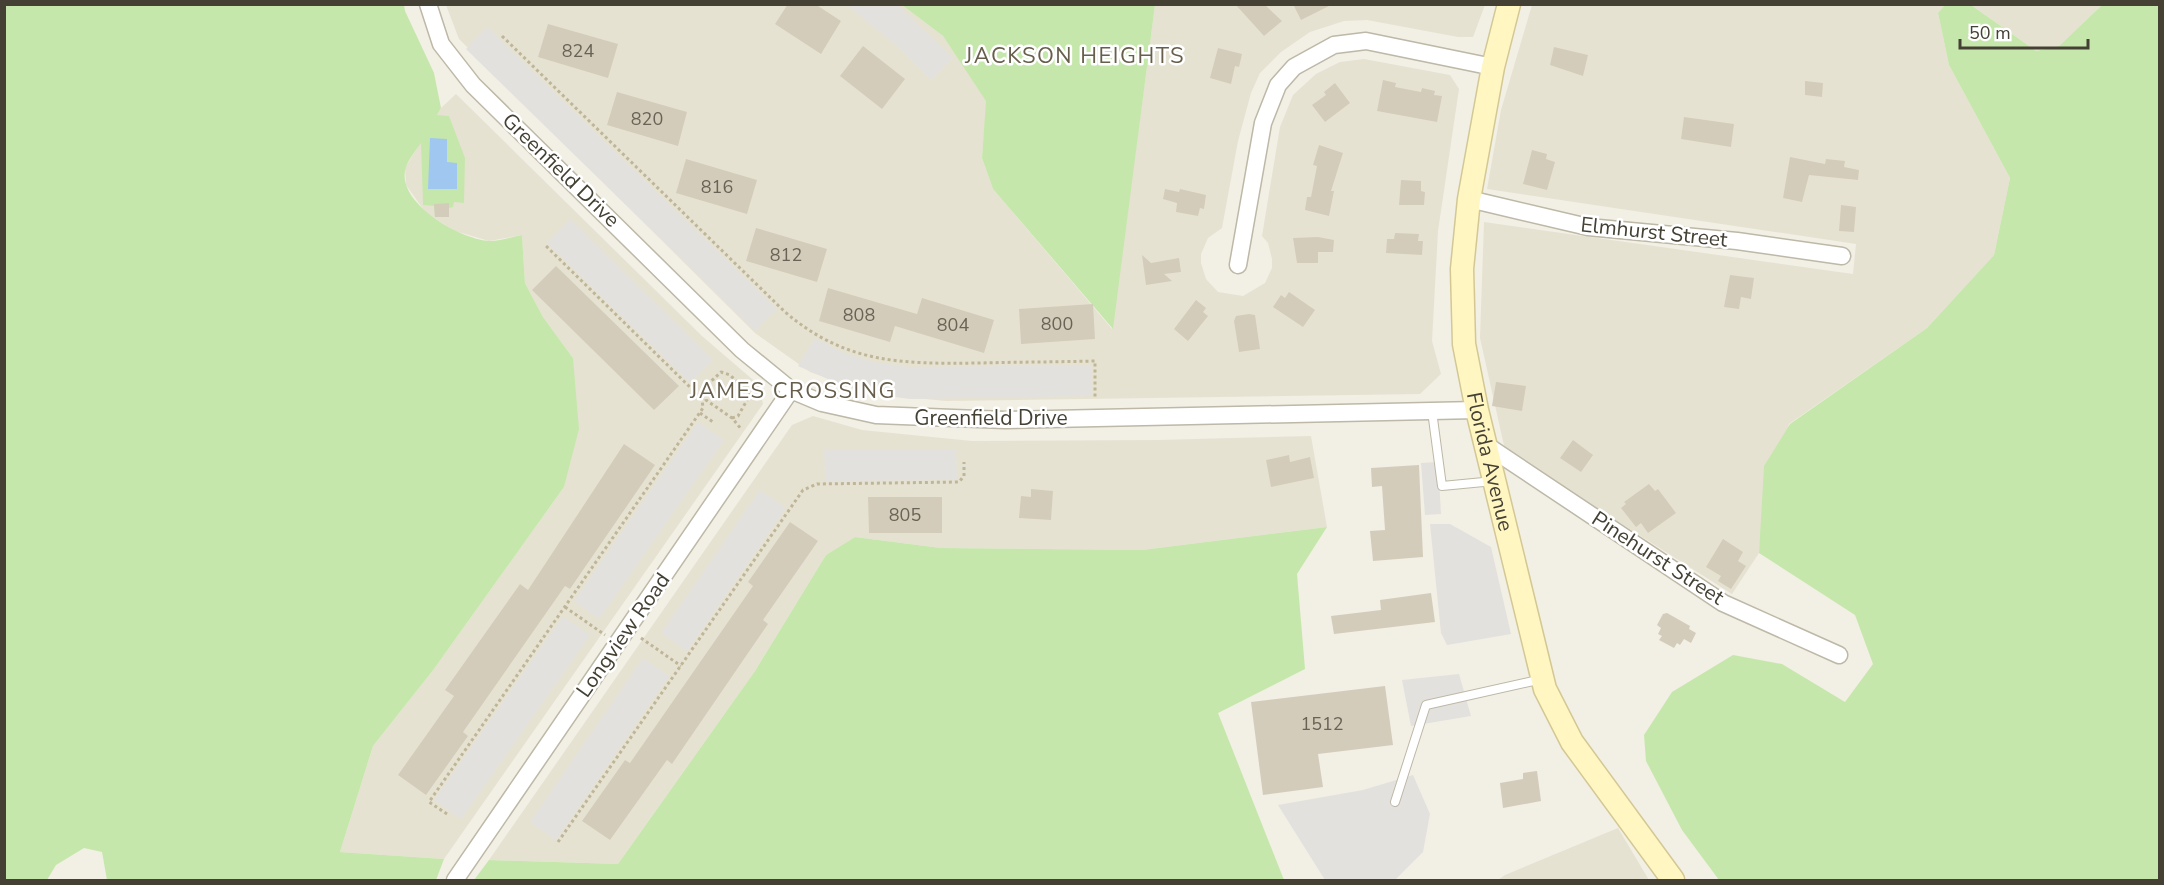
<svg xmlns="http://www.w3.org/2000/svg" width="2164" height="885" font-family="'Nunito Sans',sans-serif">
<rect width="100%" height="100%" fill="#f2efe4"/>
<g fill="#e6e2d2">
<path d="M446,5H902L943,36L987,101L982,158L993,189L1112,329L1155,5H1485L1473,37H1458L1367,20L1344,21L1310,32L1281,52L1260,73L1251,93L1238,141L1222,228L1208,238L1201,254V263L1206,279L1218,292L1243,296L1265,283L1272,268V259L1268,243L1262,236L1280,127L1293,95L1316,74L1340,62L1364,59L1450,75L1459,89L1438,231L1432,341L1441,374L1420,394L946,401L873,394L810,372L755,333L459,39Z"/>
<path d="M1532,5H1945L1938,13L1949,65L2010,178L1994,255L1927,328L1789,424L1762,518L1759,553L1732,594L1505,450L1480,338L1484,222L1853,274L1856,244L1487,189L1501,110Z"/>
<path d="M1971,5H2102L2059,46L2036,51Z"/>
<path d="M456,94L702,336L759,385L763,404L444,859L340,852L373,746L434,669L564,487L573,358L543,317L525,283L522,235L489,241L455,231L426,213L406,185L405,168L441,108Z"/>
<path d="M813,416L862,430L972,441L1158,440L1311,436L1327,527L1142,550L941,548L855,537L826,555L755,671L618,864L489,860L792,425Z"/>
<path d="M1618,828L1649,880H1498L1505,875Z"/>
</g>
<g fill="#c6e7ac">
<path d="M5,5H404L405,11L434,73L441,108L437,115L449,116L465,158L464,203L454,202L453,207L449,208V217H435L434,206L423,205L421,143C416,150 409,159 406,167C394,202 461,240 490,241C500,241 512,237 522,235L525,283L543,317L573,358L579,429L564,487L434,669L373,746L340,852L444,859L436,880H107L102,852L84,848L56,865L47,880H5Z"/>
<path d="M902,5H1155L1113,329L993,189L982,158L986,101L943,36Z"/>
<path d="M1945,5H1971L2036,51L2059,46L2102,5H2159V880H1719L1682,830L1646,761L1644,735L1672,692L1733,655L1782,664L1845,702L1873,664L1855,615L1759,553L1764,466L1790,424L1927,328L1994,255L2010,178L1949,65L1938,13Z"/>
<path d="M1327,527L1297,574L1305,669L1218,713L1284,880H474L489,860L618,864L755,671L826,555L855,537L941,548L1142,550Z"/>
</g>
<g fill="#e3e1dd">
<path d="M847,5H898L953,58L931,80L896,45Z"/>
<path d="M487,27L777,309L755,331L466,49Z"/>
<path d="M570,219L713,360L690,383L547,243Z"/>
<path d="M815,338L844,353L873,362L911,367L1091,365V396L910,399L879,395L844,386L798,366Z"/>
<path d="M698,422L724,440L599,619L574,601Z"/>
<path d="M956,449L957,480L825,481L824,450Z"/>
<path d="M1438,462L1441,514L1425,515L1421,463Z"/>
<path d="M760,490L786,508L687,651L661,633Z"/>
<path d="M1430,524H1450L1491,547L1511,634L1447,645L1441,633Z"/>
<path d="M563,616L590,635L461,819L434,800Z"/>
<path d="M643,658L669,676L556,840L530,822Z"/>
<path d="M1459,674L1471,716L1411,726L1402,680Z"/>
<path d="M1413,775L1430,814L1423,852L1395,880H1325L1278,805L1363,790Z"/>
</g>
<path fill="#9fc7f0" d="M430,138L447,139V162L457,163V189H428Z"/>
<g fill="#d4ccba">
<path d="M788,4H815L841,21L821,54L775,24Z"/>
<path d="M1235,4H1264L1282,21L1264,36Z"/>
<path d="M1293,4H1333L1301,20Z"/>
<path d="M548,24L618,44L608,78L538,57Z"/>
<path d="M863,46L905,79L882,109L840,76Z"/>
<path d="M1554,47L1588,55L1583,76L1550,65Z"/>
<path d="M1218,48L1242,54L1239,67L1235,66L1231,84L1210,78Z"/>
<path d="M1383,80L1396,83L1395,87L1421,92L1422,88L1435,91L1434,95L1442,96L1437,122L1377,111Z"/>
<path d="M1805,81L1823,83L1822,97L1805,95Z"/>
<path d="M1335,83L1350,103L1325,122L1312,105L1326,95L1324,92Z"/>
<path d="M617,92L687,112L678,146L607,125Z"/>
<path d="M1684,117L1734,124L1731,147L1681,139Z"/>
<path d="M1319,145L1343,153L1331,191H1334L1329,216L1305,210L1307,197H1311L1317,166L1313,165Z"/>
<path d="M1532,150L1547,154L1546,159L1555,162L1547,190L1523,184Z"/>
<path d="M1790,157L1825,164L1826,159L1845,161L1844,167L1859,170L1858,180L1809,175L1802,202L1783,198Z"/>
<path d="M686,159L757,180L747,214L676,193Z"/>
<path d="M1401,180L1421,181V191L1425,192L1424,205H1399Z"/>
<path d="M1165,189L1179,192L1180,189L1206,195L1204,209L1200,208L1198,216L1176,212L1177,203L1163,199Z"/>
<path d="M449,203V217H435L434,204Z"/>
<path d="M1841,205L1856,207L1854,232L1839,231Z"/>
<path d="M756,228L827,249L817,282L746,261Z"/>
<path d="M1395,233L1419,234L1418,241H1423L1422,255L1386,253L1387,239H1394Z"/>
<path d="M1318,237L1334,240L1333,252H1318V263H1297L1293,238Z"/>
<path d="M1142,255L1151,263L1179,258L1181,272L1164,274L1172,281L1146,285Z"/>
<path d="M556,266L679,386L654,410L532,290Z"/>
<path d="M1730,275L1754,278L1751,299L1741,297L1739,309L1724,307Z"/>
<path d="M828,288L917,314L922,298L994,320L984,353L895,326L890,342L819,321Z"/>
<path d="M1289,292L1315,310L1303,327L1273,307L1281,295L1285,298Z"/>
<path d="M1196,300L1206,308L1203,312L1208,316L1188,341L1174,329Z"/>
<path d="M1093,304L1095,339L1021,344L1019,309Z"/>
<path d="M1249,314L1255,315L1260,349L1239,352L1234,321L1236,316Z"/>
<path d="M1496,382L1526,386L1522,411L1492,406Z"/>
<path d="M1573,440L1593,455L1581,472L1560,458Z"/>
<path d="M624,444L655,465L570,589L565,586L463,732L468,736L426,795L398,775L454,696L445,690L520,584L528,590Z"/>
<path d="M1289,455L1290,462L1310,457L1314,478L1271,487L1266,460Z"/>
<path d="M1419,465L1423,557L1373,561L1370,531L1385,530L1382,486L1372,487L1371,468Z"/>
<path d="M1649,484L1655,491L1658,489L1676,513L1648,533L1641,523L1636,527L1621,508L1626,504L1624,502Z"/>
<path d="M1031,489L1053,491L1051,520L1019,518L1021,496L1031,497Z"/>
<path d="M868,497H942V533H869Z"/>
<path d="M790,522L818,541L763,620L768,624L672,764L667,760L610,840L582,821L625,760L630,763L753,586L748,582Z"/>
<path d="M1723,539L1743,552L1738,561L1746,566L1731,589L1718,581L1721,576L1706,567Z"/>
<path d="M1431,593L1435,622L1334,634L1331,616L1381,610L1380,600Z"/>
<path d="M1667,613L1690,626L1689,629L1696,633L1691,643L1684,639L1680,645L1677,643L1674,648L1659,640L1662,636L1658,634L1661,628L1657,625L1663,614Z"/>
<path d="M1385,686L1393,745L1318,754L1323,787L1263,795L1251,702Z"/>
<path d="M1537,771L1541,801L1503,808L1500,783L1523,779V773Z"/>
</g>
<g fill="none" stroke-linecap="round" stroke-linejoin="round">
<defs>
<g id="lane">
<path d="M1432,411L1442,486L1494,481"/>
<path d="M1395,802L1426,705L1542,679"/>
</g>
<g id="street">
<path d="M428,4L441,44L473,85L742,350L791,390L822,403L876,415L1005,420L1477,410"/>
<path d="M1469,199L1588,227L1737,241L1842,256"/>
<path d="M1238,265L1263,123L1278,85L1294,67L1334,45L1366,41L1493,67"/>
<path d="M1486,445L1723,603L1839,655"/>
<path d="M455,880L791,390"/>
</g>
<g id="secondary">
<path id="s1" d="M1509,4L1493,67L1469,199L1462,269L1464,344L1477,410L1545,689L1572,742L1673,880"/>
</g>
</defs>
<use href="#lane" stroke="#bdb8a7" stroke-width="10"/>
<use href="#street" stroke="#bdb8a7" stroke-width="19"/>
<use href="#secondary" stroke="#d3c894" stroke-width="25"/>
<g stroke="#bfb598" stroke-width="3" stroke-dasharray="3 3" stroke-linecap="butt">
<path d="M502,36L785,312C846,364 902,364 979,363C1018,362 1056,362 1095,361V399"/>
<path d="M700,413L713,422"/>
<path d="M732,418L738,416L750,395L730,375L721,372L706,386V400L732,418L742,430"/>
<path d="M565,607L605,635"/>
<path d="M641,638L681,666"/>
<path d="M447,814L429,802L703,408L702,399L698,395L544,244"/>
<path d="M558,842L803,490L817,484L959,482L964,476V462"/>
</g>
<use href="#lane" stroke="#fff" stroke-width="8"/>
<use href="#street" stroke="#fff" stroke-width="16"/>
<use href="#secondary" stroke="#fff6c2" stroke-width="22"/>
</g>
<g text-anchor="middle" stroke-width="5" stroke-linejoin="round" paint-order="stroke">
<g font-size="18" fill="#686356">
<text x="578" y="57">824</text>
<text x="647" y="125">820</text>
<text x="717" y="193">816</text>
<text x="786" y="261">812</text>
<text x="859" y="321">808</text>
<text x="1057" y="330">800</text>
<text x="953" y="331">804</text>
<text x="905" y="521">805</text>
<text x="1322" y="730">1512</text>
</g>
<g font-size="21" fill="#444034" stroke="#fff">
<text transform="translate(561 170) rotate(44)" y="7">Greenfield Drive</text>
<text transform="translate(1654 232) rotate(6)" y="7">Elmhurst Street</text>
<text x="991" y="425">Greenfield Drive</text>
<text dy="7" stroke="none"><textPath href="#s1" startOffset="465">Florida Avenue</textPath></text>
<text transform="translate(1658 558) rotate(33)" y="7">Pinehurst Street</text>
<text transform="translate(623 635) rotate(-55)" y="7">Longview Road</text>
</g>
<g font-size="22" letter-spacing="1.5" fill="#675f4b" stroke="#fff">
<text x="1075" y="63">JACKSON HEIGHTS</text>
<text x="793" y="398">JAMES CROSSING</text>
</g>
</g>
<rect width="2164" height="885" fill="none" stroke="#444034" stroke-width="12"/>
<path d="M1960 39v9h128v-9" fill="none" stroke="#444034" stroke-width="3"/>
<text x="1969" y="39" font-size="18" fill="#444034" stroke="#ffffff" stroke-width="4.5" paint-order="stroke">50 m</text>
</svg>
